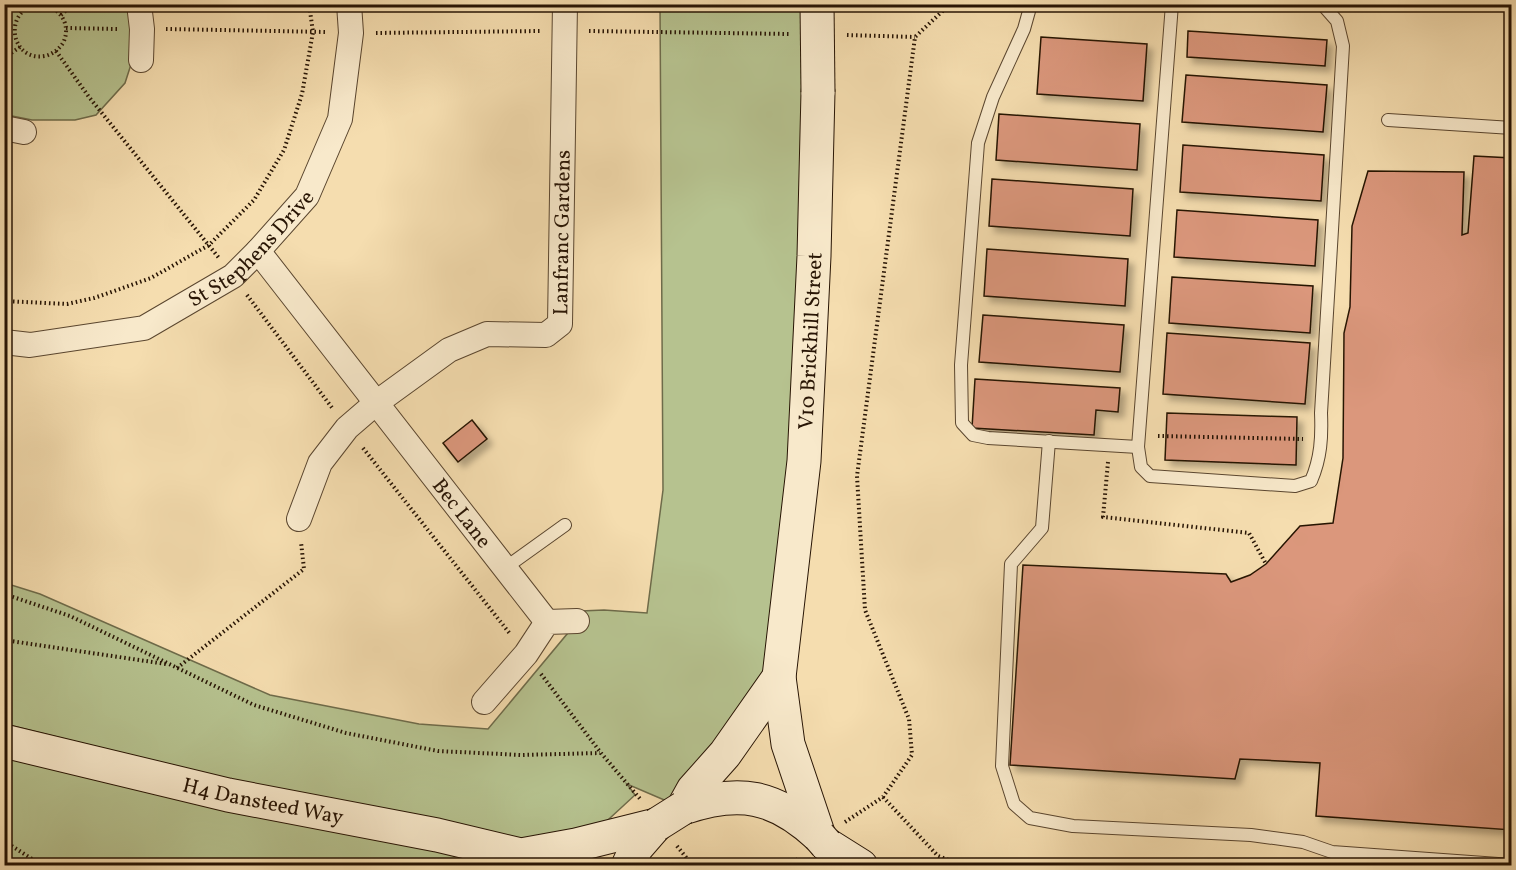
<svg xmlns="http://www.w3.org/2000/svg" width="1516" height="870" font-family="Vollkorn,serif">
<defs>
<filter id="shadow"><feDropShadow dx="5.5" dy="5.5" stdDeviation="3" flood-color="#0004"/></filter>
</defs>
<rect width="100%" height="100%" fill="#f5ddaf"/>
<filter id="stains"><feTurbulence type="fractalNoise" baseFrequency=".00333" numOctaves="4"/><feColorMatrix values="0 0 0 0 .2 0 0 0 0 .09 0 0 0 0 .02 0 0 0 .5 -.17"/></filter>
<radialGradient id="worn" r=".72"><stop offset=".6" stop-color="#630" stop-opacity="0"/><stop offset="1" stop-color="#630" stop-opacity=".3"/></radialGradient>
<g fill="#b6c28f" stroke="#6e6b4a" stroke-width="1.5">
<path d="M4,5H131L135,52L125,83L96,115L75,120H32L12,116L5,113Z"/>
<path d="M660,5H817L779,677L683,808L627,784L635,795L597,830L526,842L245,784L5,724V583L40,594L270,695L419,724L488,729L577,622L581,611L604,610L647,613L663,490Z"/>
<path d="M4,741L534,865H5Z"/>
</g>
<g fill="#db977c" stroke="#271404" stroke-width="1.5" filter="url(#shadow)">
<path d="M1188,31L1327,40L1325,66L1187,57Z"/>
<path d="M1041,37L1147,44L1143,101L1037,94Z"/>
<path d="M1186,75L1327,85L1323,132L1182,122Z"/>
<path d="M999,114L1140,124L1137,170L996,160Z"/>
<path d="M1183,145L1324,155L1321,201L1180,192Z"/>
<path d="M1474,156L1512,158V830L1316,816L1320,763L1240,759L1235,779L1010,765L1023,565L1226,574L1231,582L1250,575L1266,564L1300,526L1333,523L1343,458L1344,333L1350,307L1352,226L1368,171L1464,172L1462,235L1468,233Z"/>
<path d="M992,179L1133,189L1130,236L989,226Z"/>
<path d="M1177,210L1318,220L1315,266L1174,257Z"/>
<path d="M987,249L1128,259L1125,306L984,296Z"/>
<path d="M1172,277L1313,286L1310,333L1169,323Z"/>
<path d="M983,315L1124,325L1120,372L979,362Z"/>
<path d="M1167,333L1310,343L1305,404L1163,394Z"/>
<path d="M975,379L1120,388L1118,412L1096,410L1094,435L972,428Z"/>
<path d="M1167,413L1297,417L1296,465L1165,460Z"/>
<path d="M472,420L487,439L458,462L443,443Z"/>
</g>
<g fill="none" stroke-linecap="round" stroke-linejoin="round">
<defs>
<g id="lane">
<path d="M1031,4L1024,29L993,97L978,143L961,365L962,423L973,435L988,438L1138,447"/>
<path d="M1172,4L1138,447L1141,467L1150,476L1295,486L1311,481C1321,458 1322,437 1321,413L1343,46L1337,21L1322,4"/>
<path d="M1388,120L1512,128"/>
<path d="M1049,441L1042,528L1011,564L1002,766L1014,804L1030,818L1073,826L1251,835L1303,842L1332,852L1512,865"/>
<path d="M505,568L565,525"/>
</g>
<g id="street">
<path d="M139,4L142,29L141,60"/>
<path d="M4,128L24,132"/>
<path id="s1" d="M258,251L547,622"/>
<path id="s2" d="M4,342L30,345L144,328L233,276L258,251L307,196L340,119L351,33L349,4"/>
<path id="s3" d="M299,519L320,463L347,428L376,403L449,350L487,334L546,335L560,324L565,4"/>
<path d="M484,702L526,654L547,622L577,621"/>
</g>
<g id="secondary">
<path d="M818,92L814,256L804,461L779,677L788,744L819,836"/>
<path id="s4" d="M4,741L228,795L437,835L521,855L576,845L656,825"/>
<path d="M683,808L693,790L725,754L779,677"/>
<path d="M683,808C739,789 775,795 819,836"/>
<path d="M826,844L861,866"/>
<path d="M628,866L636,848L656,825"/>
</g>
</defs>
<use href="#lane" stroke="#5a462f" stroke-width="14"/>
<use href="#street" stroke="#5a462f" stroke-width="26"/>
<use href="#secondary" stroke="#271404" stroke-width="35"/>
<g stroke="#271404" stroke-width="4" stroke-dasharray="1.5 3" stroke-linecap="butt">
<path d="M37,4C2,12 11,62 45,56C53,54 59,49 63,43C72,25 60,8 43,4"/>
<path d="M61,15L73,4"/>
<path d="M66,28L117,29"/>
<path d="M166,29L327,32"/>
<path d="M589,31L789,34"/>
<path d="M376,33L540,31"/>
<path d="M847,35L915,37"/>
<path d="M56,51L89,97L219,258"/>
<path d="M4,58L20,47"/>
<path d="M247,295L333,409"/>
<path d="M4,301L67,304L94,298L151,278L209,245L254,200L284,150L302,94L313,32L309,4"/>
<path d="M1158,436L1303,439"/>
<path d="M363,448L511,635"/>
<path d="M1108,462L1103,517L1249,533L1266,564"/>
<path d="M4,594L70,616L254,705L346,733L438,751L521,755L600,753"/>
<path d="M4,640L166,664"/>
<path d="M177,668L304,569L301,542"/>
<path d="M541,674L601,753L641,800"/>
<path d="M883,797L938,856L964,866"/>
<path d="M845,822L883,797L912,755L909,719L865,610L857,476L915,37L950,4"/>
<path d="M4,841L43,866"/>
<path d="M677,846L693,866"/>
<path d="M790,866L799,858"/>
</g>
<use href="#lane" stroke="#f8e9cb" stroke-width="12"/>
<use href="#street" stroke="#f8e9cb" stroke-width="24"/>
<use href="#secondary" stroke="#f8e9cb" stroke-width="33"/>
<defs>
<g id="secondary-bridge">
<path d="M817,4L818,92"/>
<path d="M656,825L683,808"/>
<path d="M819,836L826,844"/>
</g>
</defs>
<use href="#secondary-bridge" stroke="#271404" stroke-width="35" stroke-linecap="butt"/>
<use href="#secondary-bridge" stroke="#f8e9cb" stroke-width="33"/>
</g>
<g text-anchor="middle" stroke-width="5" stroke-linejoin="round" paint-order="stroke">
<g font-size="21" fill="#271404" stroke="#f8e9cb">
<text dy="7" stroke="none"><textPath href="#s3" startOffset="442">Lanfranc Gardens</textPath></text>
<text dy="7" stroke="none"><textPath href="#s2" startOffset="276">St Stephens Drive</textPath></text>
<text transform="translate(810 341) rotate(-87)" y="7">V10 Brickhill Street</text>
<text dy="7" stroke="none"><textPath href="#s1" startOffset="332">Bec Lane</textPath></text>
<text dy="7" stroke="none"><textPath href="#s4" startOffset="266">H4 Dansteed Way</textPath></text>
</g>
</g>
<rect width="1516" height="870" fill="none" stroke="#f5ddaf" stroke-width="24"/>
<rect x="6" y="6" width="1504" height="858" fill="none" stroke="#271404" stroke-width="3"/>
<rect x="12" y="12" width="1492" height="846" fill="none" stroke="#271404" stroke-width="1.5"/>
<rect width="100%" height="100%" filter="url(#stains)"/>
<rect width="100%" height="100%" fill="url(#worn)"/>
</svg>
